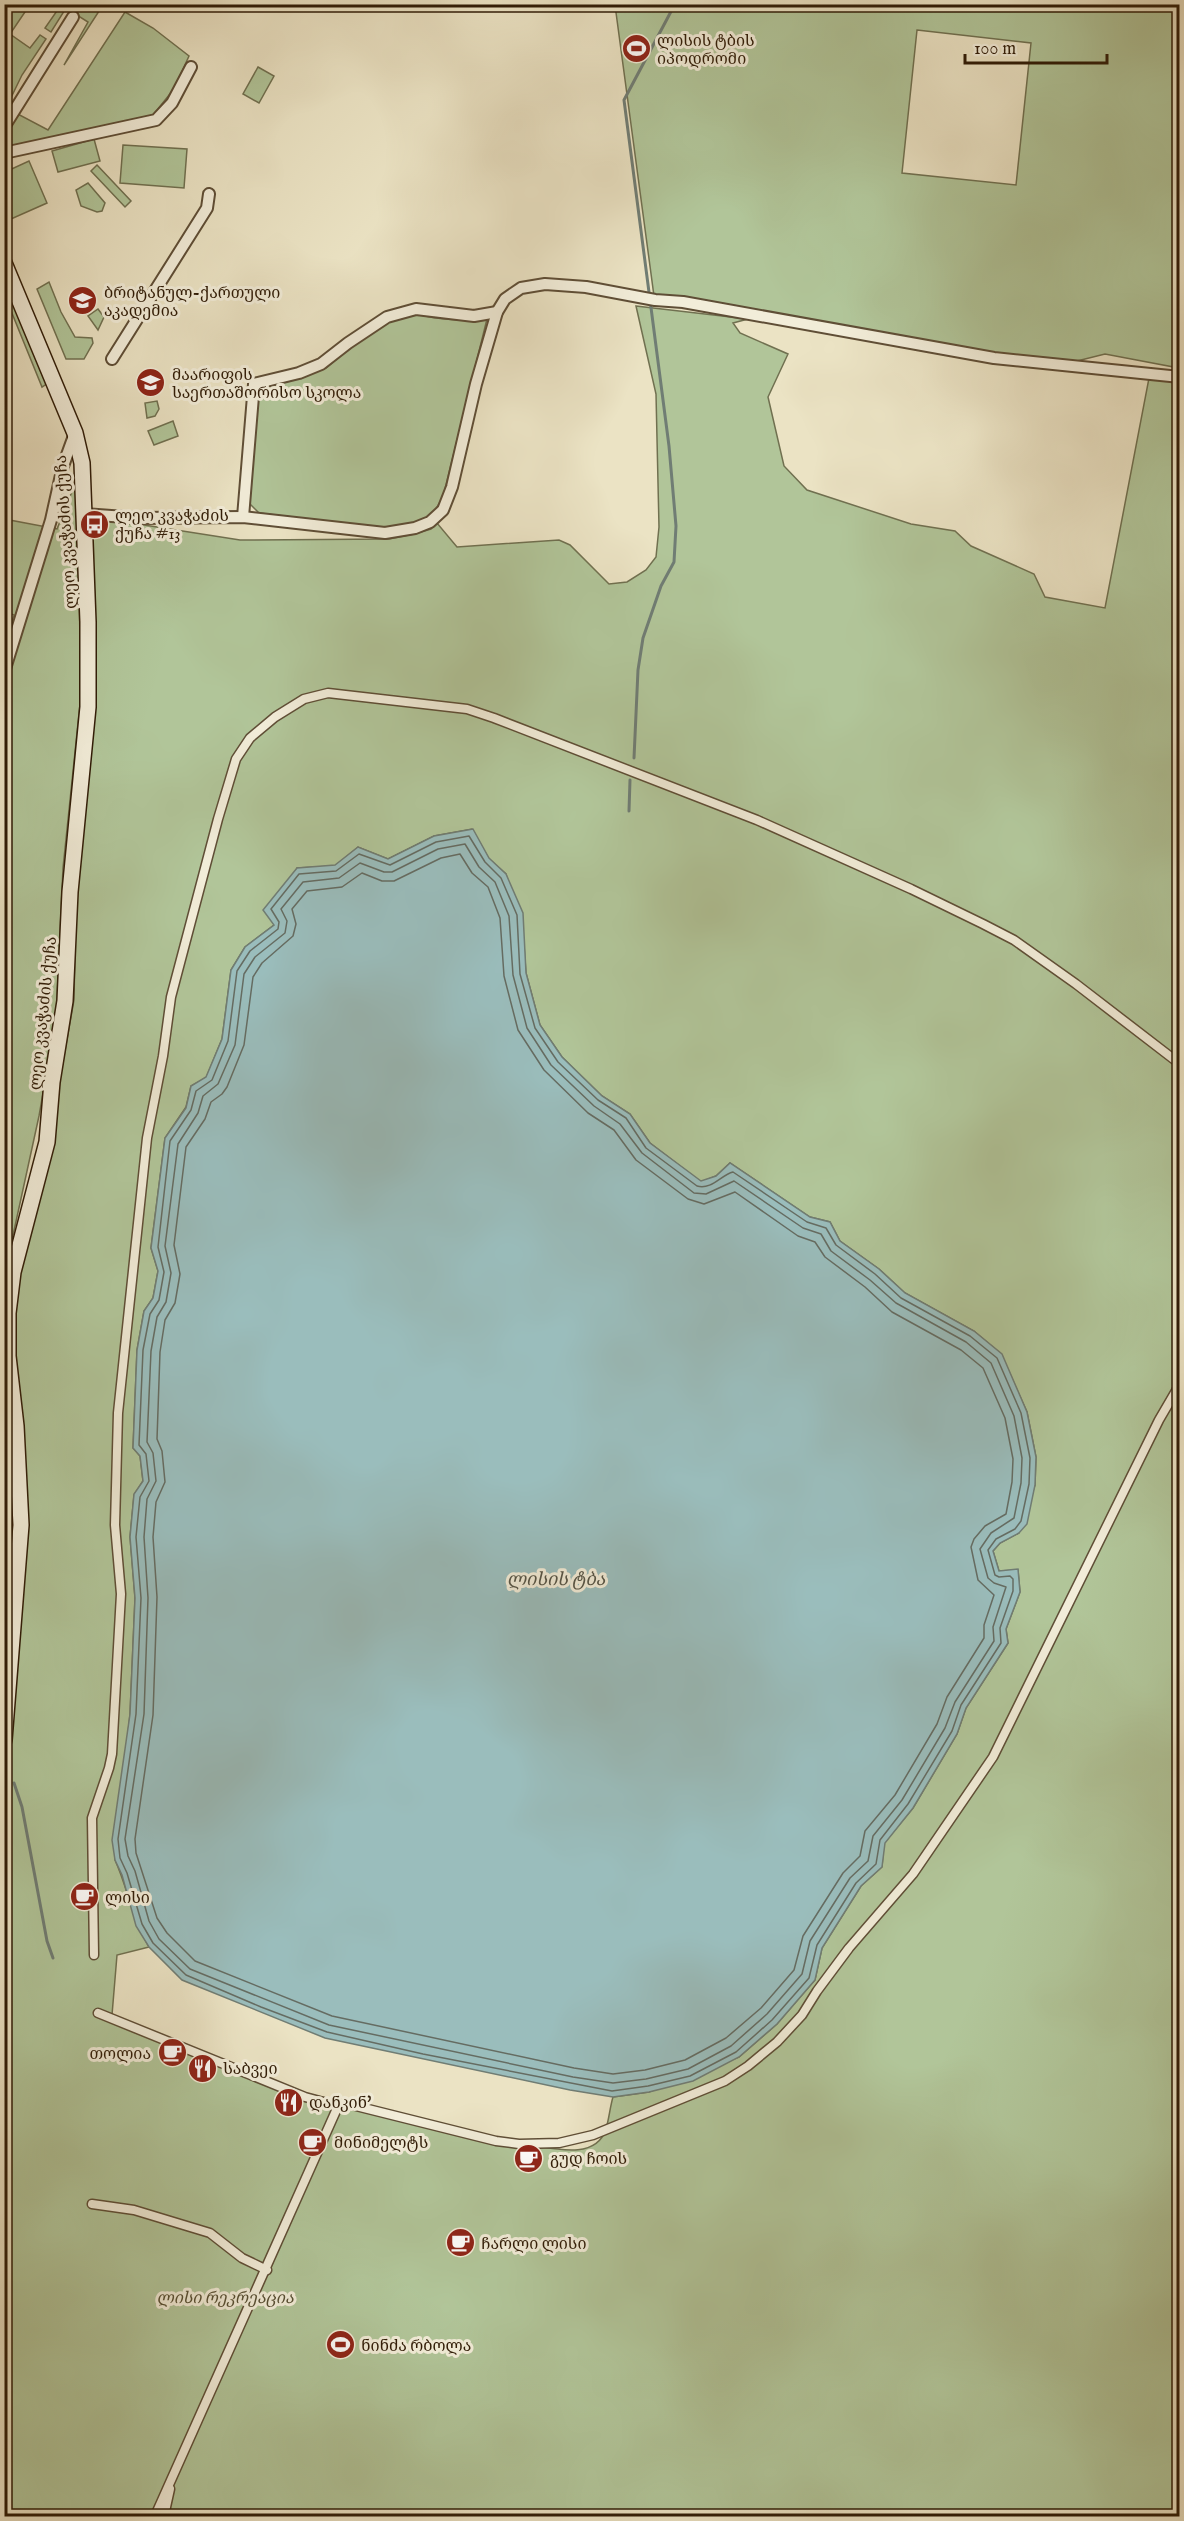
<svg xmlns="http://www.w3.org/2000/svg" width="1184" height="2521" font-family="'IM FELL English','Noto Serif Georgian',serif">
<rect width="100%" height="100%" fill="#ebe3c4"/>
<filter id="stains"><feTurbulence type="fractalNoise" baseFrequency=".00333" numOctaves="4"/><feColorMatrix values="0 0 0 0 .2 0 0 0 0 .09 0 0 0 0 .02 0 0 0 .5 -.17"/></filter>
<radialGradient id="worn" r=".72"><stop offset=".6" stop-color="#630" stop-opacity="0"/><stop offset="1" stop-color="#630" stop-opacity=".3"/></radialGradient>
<g fill="#b1c599" stroke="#707050" stroke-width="1.5" fill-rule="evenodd">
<path d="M17,4L27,9L10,34L30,48L40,35L46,39L22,75L5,110V22Z"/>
<path d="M61,5H103L64,65L88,22L66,8L51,32L45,28Z"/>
<path d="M615,5H1179V368L1105,354L1077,361L1057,360L972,350L654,296ZM917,30L1031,43L1016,185L902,173Z"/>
<path d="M125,12L153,28L189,56L174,89L153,115L5,149V140L16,113L48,130Z"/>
<path d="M258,67L274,76L259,103L243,94Z"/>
<path d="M94,139L100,161L58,172L52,151Z"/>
<path d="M123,145L187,149L184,188L120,183Z"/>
<path d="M29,161L47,203L11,219L5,203V172Z"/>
<path d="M97,165L131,201L125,207L91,171Z"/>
<path d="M88,183L105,203L102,211L97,212L81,206L76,190Z"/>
<path d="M4,278L48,383L42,387L5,296Z"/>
<path d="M49,282L61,312L75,337L92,338L93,343L84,359H66L37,289Z"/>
<path d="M636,306L748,319L733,323L740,333L788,354L768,397L784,466L807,490L911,524L955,531L971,546L1034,574L1045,597L1105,608L1149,378L1179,381V2516H5L4,1792L15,1698L22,1597L11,1313L59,1084L74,1000L76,898L95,708V601L91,527L106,519L240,540L389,539L414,534L431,529L437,523L457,547L559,540L570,545L609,584L627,582L646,570L656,557L659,527L656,394ZM472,829L489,859L506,874L524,945L526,973L540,1025L562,1057L602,1096L630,1114L650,1143L701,1182L716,1176L730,1163L810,1217L830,1222L840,1241L879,1269L905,1293L974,1331L1001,1354L1027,1412L1036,1457L1035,1485L1019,1533L1000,1543L993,1551L999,1571L1018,1570L1020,1592L1006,1629L1008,1643L966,1708L957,1734L913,1808L884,1843L882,1867L861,1886L822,1948L815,1980L777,2024L739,2057L649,2092L613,2097C610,2107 609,2119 606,2129C596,2160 555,2149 531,2145L300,2092L112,2015L117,1955L149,1947C132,1918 128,1889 115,1860L130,1714L135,1598L130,1537L134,1495L143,1481L140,1456L133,1448L137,1350L144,1311L153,1298L158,1271L151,1248L165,1138L186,1107L191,1086L206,1078L222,1039L231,970L245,947L274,925L297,868L335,866L358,847L388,859L434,836Z"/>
<path d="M98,309L104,317L98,330L88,316Z"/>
<path d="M418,314C441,321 463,320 487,319L443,497L436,509L424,520L389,529L259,513L248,502L256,387L277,384L326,368L351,347L392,320Z"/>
<path d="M157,401L159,409L155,416L147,418L145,403Z"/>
<path d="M173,421L178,436L154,445L148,431Z"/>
<path d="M77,479L81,694L63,868L56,1020L39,1116L5,1272L4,646L14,615L5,612L4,519L57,529Z"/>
<path d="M4,1372L14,1499L13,1550L4,1648Z"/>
</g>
<path fill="#9abdbc" stroke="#707d74" stroke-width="1.5" d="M473,829L489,858L506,874L523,913L526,973L540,1025L562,1057L602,1096L630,1114L650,1143L701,1181L716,1176L730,1163L810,1217L830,1222L840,1241L879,1269L905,1293L974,1331L1002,1354L1027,1412L1036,1457L1035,1485L1027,1524L1019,1533L1000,1543L993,1551L999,1571L1018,1569L1020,1592L1006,1629L1008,1643L966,1708L957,1734L913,1808L885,1843L882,1867L861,1886L822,1948L815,1980L777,2024L739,2057L693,2081L649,2092L613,2097L570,2090L325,2038L182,1980L149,1947L136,1926L122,1875L115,1860L112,1840L130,1714L135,1598L130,1537L134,1494L143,1481L140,1456L133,1448L137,1350L144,1311L153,1298L158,1271L151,1248L165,1138L186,1108L191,1086L206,1077L222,1039L231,970L245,947L274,925L263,910L297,868L335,865L358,847L388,859L434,836Z"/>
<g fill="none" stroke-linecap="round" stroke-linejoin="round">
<g stroke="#656c62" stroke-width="1.5">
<path d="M469,836L485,862L501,878L517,915L520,974L535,1028L558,1062L598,1100L626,1118L646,1148L697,1186C712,1190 721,1175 733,1172L807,1222L826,1228L836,1245L875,1274L901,1298L970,1336L997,1358L1021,1413L1030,1458L1029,1484L1021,1521L1015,1529L996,1539L988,1550L995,1575L999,1577L1010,1576L1013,1579V1591L1000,1628L1001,1643L961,1705L952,1731L908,1804L880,1840L876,1864L856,1883L817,1945L809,1978L772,2020L736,2052L690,2076L648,2086L612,2091L423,2054L327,2032L261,2007L186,1975L153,1943L142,1924L127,1873L120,1858L118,1839L136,1714L141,1598L136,1537L140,1497L149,1481L146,1454L139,1445L143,1350L150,1314L159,1300L164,1272L158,1247L170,1141L191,1110L196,1091L212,1080L228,1041L237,971L250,951L278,929L279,922L271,909L299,874L336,871L359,854L390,865L436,842Z"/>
<path d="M465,844L479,867L495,882L509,916L513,975L527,1028L551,1065L594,1106L620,1124L642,1153L694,1193L706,1194L734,1181L803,1228L821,1234L831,1251L870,1280L896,1303L966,1342L991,1363L1014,1416L1022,1458L1021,1483L1014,1518L991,1533L980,1549L988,1578L994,1583L1006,1587L993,1627L994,1641L955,1702L945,1728L902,1800L873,1836L868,1861L850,1878L810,1941L802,1974L767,2014L731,2046L688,2069L646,2079L613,2083L573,2077L329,2025L190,1969L159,1939L149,1921L135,1871L128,1856L125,1839L144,1714L148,1598L144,1537L147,1499L156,1481L153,1453L147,1442L151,1351L157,1317L166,1302L171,1273L165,1246L178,1144L198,1113L203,1096L218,1084L235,1045L244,974L255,957L285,933L287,921L281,909L303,882L339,878L360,863L384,872H392L438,849Z"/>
<path d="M460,854L472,873L488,887L500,918L504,976L518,1030L544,1070L588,1113L614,1130L636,1160L688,1199L704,1204L735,1192L798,1236L815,1242L825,1257L865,1287L892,1312L961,1350L983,1368L1005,1418L1013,1459L1012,1482L1006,1514L985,1526L974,1539L971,1547L978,1580L994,1595L984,1625V1638L947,1697L937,1724L895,1795L865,1831L860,1856L843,1873L803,1936L794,1970L761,2008L726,2038L685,2060L645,2070L613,2074L574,2068L332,2016L195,1961L167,1933L157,1918L136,1853L135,1839L153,1715L157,1597L153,1537L156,1502L165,1482L162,1451L157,1439L160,1352L165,1320L175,1303L180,1274L174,1245L186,1147L205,1119L211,1102L222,1094L227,1087L244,1045L253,977L262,963L293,936L296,924L292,909L307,891L342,887L362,873L382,881H394L441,858Z"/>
</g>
<g stroke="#707d74" stroke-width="3">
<path d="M634,758L638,670L643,638L661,586L674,562L676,526L669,446L624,100L675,4"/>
<path d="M629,811L630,780"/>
<path d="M14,1783L22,1807L47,1941L53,1958"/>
</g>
<defs>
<g id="pedestrian">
<path d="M94,1955L92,1818L109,1768L112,1754L121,1594L115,1525L118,1413L147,1138L163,1056L171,997L218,819L236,759L250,738L275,717L304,699L328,693L467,709L494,718L757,820L911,889L983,924L1014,940L1076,984L1180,1064"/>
<path d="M98,2013L305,2097L331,2104H348L496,2141L519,2144L559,2143L593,2135L725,2081L748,2066L777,2042L802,2015L817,1991L849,1948L913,1874L993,1757L1159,1420L1180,1384"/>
<path d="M92,2204L134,2210L210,2233L242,2258L267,2270"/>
<path d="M155,2516L339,2104"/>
<path d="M164,2516L170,2489"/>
</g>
<g id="minor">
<path d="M4,127L73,17"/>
<path d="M4,153L156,120L172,103L191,67"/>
<path d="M112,359L207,208L209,194"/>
<path d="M84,514L139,518L243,517L385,533L415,528L430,522L443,510L452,487L476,384L497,312L505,299L521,288L545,284L586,287L655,300L683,302L994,358L1180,377"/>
<path d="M243,517L254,384L299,373L321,364L348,343L387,317L416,309L474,316L497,312"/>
<path d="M4,672L51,520L63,466L75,433"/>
</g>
<g id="secondary">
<path d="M4,6L6,4"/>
<path d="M4,263L75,433L82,463L88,622V707L70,892L65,1001L52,1082L47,1142L13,1272L8,1313V1356L16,1426L21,1525L4,1740"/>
</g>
</defs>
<use href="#pedestrian" stroke="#5f4e36" stroke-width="11"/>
<use href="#minor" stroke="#5f4e36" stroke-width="14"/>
<use href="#secondary" stroke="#301c07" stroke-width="18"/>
<use href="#pedestrian" stroke="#f2edd9" stroke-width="8"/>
<use href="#minor" stroke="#f2edd9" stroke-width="10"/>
<use href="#secondary" stroke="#f2edd9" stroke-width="15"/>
</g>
<defs>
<symbol id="stadium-disc" viewBox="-11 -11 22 22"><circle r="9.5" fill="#8f2418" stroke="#f2edd9"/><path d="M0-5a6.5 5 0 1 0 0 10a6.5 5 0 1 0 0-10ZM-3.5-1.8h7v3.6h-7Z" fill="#fff"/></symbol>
<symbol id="school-disc" viewBox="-11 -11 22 22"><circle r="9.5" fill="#8f2418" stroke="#f2edd9"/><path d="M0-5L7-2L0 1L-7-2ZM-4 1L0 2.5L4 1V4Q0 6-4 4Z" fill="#fff"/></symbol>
<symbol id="bus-disc" viewBox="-11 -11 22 22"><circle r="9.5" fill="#8f2418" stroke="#f2edd9"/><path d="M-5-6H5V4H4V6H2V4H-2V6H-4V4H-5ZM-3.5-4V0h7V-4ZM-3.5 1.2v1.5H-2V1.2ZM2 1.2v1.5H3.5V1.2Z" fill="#fff"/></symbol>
<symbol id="cafe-disc" viewBox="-11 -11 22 22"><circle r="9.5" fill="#8f2418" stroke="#f2edd9"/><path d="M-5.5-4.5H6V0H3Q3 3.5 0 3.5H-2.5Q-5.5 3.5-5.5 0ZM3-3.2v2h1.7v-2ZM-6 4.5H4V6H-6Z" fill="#fff"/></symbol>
<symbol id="restaurant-disc" viewBox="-11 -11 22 22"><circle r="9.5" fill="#8f2418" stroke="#f2edd9"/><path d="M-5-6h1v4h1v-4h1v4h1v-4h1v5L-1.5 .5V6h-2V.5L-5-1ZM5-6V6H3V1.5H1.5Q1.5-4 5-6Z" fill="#fff"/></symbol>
</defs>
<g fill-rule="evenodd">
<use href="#stadium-disc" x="620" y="32" width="33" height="33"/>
<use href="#school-disc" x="66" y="284" width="33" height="33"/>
<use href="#school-disc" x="134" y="366" width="33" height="33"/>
<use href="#bus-disc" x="78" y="508" width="33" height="33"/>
<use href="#cafe-disc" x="68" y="1880" width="33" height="33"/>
<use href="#cafe-disc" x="156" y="2036" width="33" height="33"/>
<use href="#restaurant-disc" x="186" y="2052" width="33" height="33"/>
<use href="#restaurant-disc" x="272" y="2086" width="33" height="33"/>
<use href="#cafe-disc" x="296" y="2126" width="33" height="33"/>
<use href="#cafe-disc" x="512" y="2142" width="33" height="33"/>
<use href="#cafe-disc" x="444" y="2226" width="33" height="33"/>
<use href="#stadium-disc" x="324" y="2328" width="33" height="33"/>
</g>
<g text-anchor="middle" stroke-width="6" stroke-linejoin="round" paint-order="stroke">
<g font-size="16" fill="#301c07" stroke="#f2edd9" text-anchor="start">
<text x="657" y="46">ლისის ტბის<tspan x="657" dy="18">იპოდრომი</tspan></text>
<text x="104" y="298">ბრიტანულ-ქართული<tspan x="104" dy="18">აკადემია</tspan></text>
<text x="172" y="380">მაარიფის<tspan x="172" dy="18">საერთაშორისო სკოლა</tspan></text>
<text x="115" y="521">ლეო კვაჭაძის<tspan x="115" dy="18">ქუჩა #13</tspan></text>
<text x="105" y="1903">ლისი</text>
<text x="151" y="2059" text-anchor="end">თოლია</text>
<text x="223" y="2074">საბვეი</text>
<text x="309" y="2108">დანკინ'</text>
<text x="334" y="2148">მინიმელტს</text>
<text x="550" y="2164">გუდ ჩოის</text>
<text x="481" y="2249">ჩარლი ლისი</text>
<text x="361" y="2351">ნინძა რბოლა</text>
</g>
<g font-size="16" fill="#301c07" stroke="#f2edd9">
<text transform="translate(65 532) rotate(-94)" y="6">ლეო კვაჭაძის ქუჩა</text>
<text transform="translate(42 1013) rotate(-84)" y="6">ლეო კვაჭაძის ქუჩა</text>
</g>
<g font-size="16" font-style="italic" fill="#574f33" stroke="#f2edd9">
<text x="225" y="2303">ლისი რეკრეაცია</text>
</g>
<g font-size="18" font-style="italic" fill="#555446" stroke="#f2edd9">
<text x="556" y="1585">ლისის ტბა</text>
</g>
</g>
<rect width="1184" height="2521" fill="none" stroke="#ebe3c4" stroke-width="24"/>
<rect x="6" y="6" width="1172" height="2509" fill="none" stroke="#301c07" stroke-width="3"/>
<rect x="12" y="12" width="1160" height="2497" fill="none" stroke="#301c07" stroke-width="1.5"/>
<path d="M965 54v9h142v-9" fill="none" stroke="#301c07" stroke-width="3"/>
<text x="974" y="54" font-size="18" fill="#301c07" stroke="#f2edd9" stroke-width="4.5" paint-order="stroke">100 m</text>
<rect width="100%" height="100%" filter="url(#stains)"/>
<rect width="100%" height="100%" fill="url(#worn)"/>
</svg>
